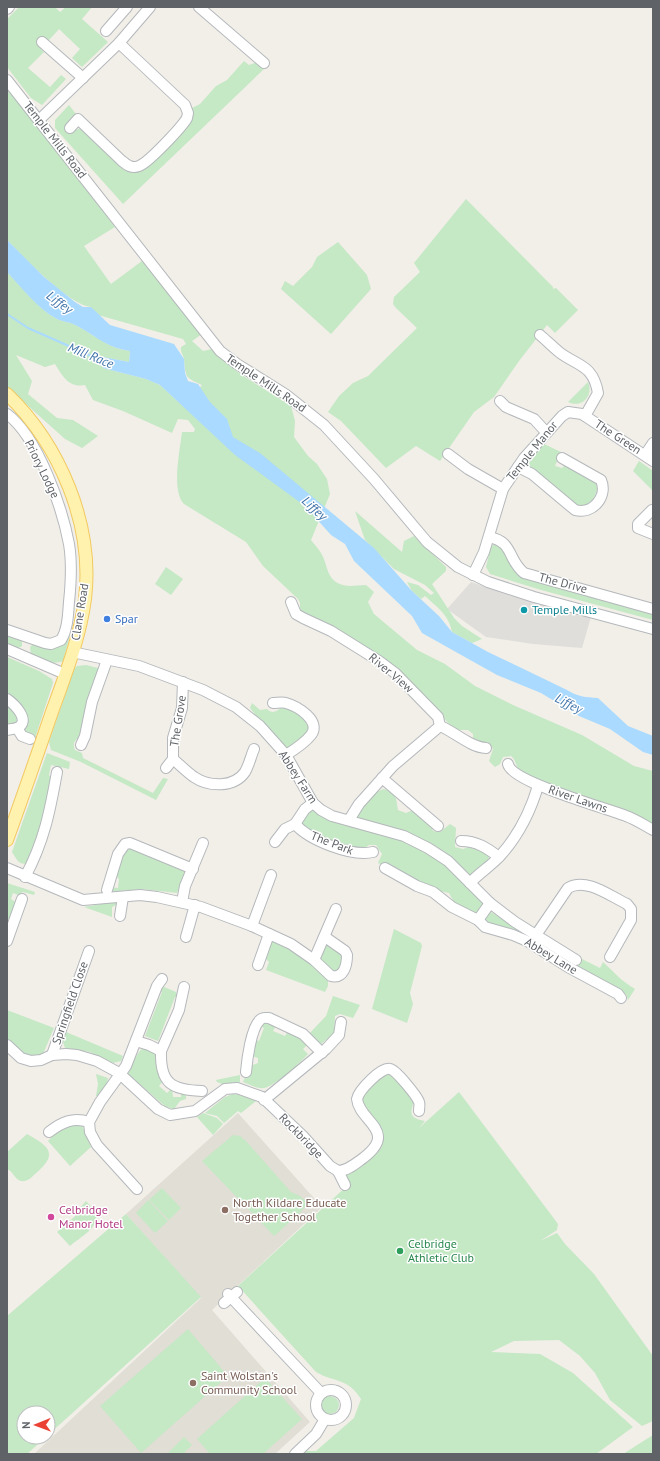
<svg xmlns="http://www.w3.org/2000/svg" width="660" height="1461" font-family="'PT Sans',sans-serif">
<rect width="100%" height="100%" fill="#f1efe8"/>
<path fill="#e0deda" d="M471,582L520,598L591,617L582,648L533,644L486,637L447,609Z"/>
<path fill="#e1ded6" d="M238,1113L322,1207L212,1310L310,1422L275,1454H34L201,1298L126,1214Z"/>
<g fill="#c5e8c5">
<path d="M19,7H55L60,12L66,7H92L82,19L108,42L82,67L72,58L80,49L59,29L41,49L44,52L28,68L50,87L61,75L66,79L42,105L31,98L7,67V19Z"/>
<path d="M244,61L249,65L257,62L264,69L123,204L55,128V120L69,105L76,114L66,124L73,131L81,128L130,170L191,117L192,108L200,104L216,86L227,80Z"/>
<path d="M7,86L115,227L84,246L111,284L142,261L202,334L192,341L203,351L212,349C227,369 269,391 291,406L295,421L294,437L308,456L317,464L327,479L330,494L311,540C314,544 318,548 321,553C328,564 326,581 343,585C350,587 359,585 366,585L374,592L368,602L374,614L417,650L445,664L475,686L513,705L582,735L634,766L653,771V826L619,809L545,784L518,769L514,759L511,756L503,757L500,764L495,767L489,761L493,749L488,742H480L473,739V734L468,730H457L450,725L428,701L300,611V603L298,599L263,566L246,542L184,504C171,491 180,450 182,432H194L195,429L188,420L178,419L172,433L123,411L93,400L85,385C69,388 63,377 55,364L45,367L16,355L32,381L28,394L57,418L73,420L98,436L82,448L65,439L7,387V272C22,287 38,309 57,319C63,322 71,322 77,326C97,336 107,348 130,351L129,362L103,357V368L146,379L160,385L184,407L202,385C184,377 186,377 184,359C183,354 180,352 181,347L186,344L183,339L98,315L91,307C69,305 23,257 7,240Z"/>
<path d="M466,199L553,287V289L556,288L578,310L555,333L547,325L519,361L494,397L474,412L440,461L416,446L386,468L341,421L328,412L339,396L353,383L368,376L417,328L396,308L393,304L394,297L420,272L414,263Z"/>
<path d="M338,242L367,275L371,289L331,334L281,289L285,281L293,286L312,267L317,257Z"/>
<path d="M588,382C594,395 582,409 568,402Z"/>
<path d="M541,444H544L561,452L555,466L562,468L566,464L598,483C597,496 592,503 580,509L524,465Z"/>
<path d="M639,461L653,471V491L633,471Z"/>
<path d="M355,511L402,552L404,541L414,536L446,567V571L432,584L454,618L462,626L482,639L472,643L452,632C449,615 437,607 425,596L421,599L412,591L407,582L418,585L431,595L434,593L425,585L394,569L365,540Z"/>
<path d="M496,544C510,551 508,572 522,577C538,584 556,583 573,588C600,595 626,604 653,612V620L541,590L490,574L486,567L491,546Z"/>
<path d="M166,567L183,579L171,595L155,584Z"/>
<path d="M7,633L22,638V646L19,648L7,645Z"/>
<path d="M70,635L63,661C51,666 42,659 31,654L30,647L33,644Z"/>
<path d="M7,657L39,671L52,679L53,683L34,741L23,731V708L7,695Z"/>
<path d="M86,665L102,669L82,736C75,740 72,742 75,750L82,753L83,758L153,793L163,778L168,779L156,800L81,762L51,750L49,742L74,669L77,666Z"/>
<path d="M7,702L19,715L17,723L7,727Z"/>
<path d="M252,703L260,710L267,709C274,716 278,709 284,706L293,709L309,724V732L290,748L280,745L250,708Z"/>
<path d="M47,753L70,762L69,769L51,765L49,775L52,779L48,810L29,863C18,866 17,859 12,852Z"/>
<path d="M383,789C397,792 396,798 398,810L406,813L413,810L431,826L433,831L440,832L450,824L456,828L455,847L463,849L471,846L489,855L488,863L473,875H469L447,856L359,819L357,817L358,813L373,794Z"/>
<path d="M310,809L397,838L421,849L440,860L461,880L483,904L478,913H474L455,904L449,893L439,891L378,863L382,854L376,845H369L364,849C341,849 319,837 301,824Z"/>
<path d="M127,846L185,870V875L177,893L142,889L109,892V887L118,888L119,879L116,876L121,855Z"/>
<path d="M7,883L35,892L34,895L23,892L18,895L13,893L11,899L17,903L12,920L7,919Z"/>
<path d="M118,901V904L112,907V917L84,907Z"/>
<path d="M491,912L569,961V963L492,927L484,919L486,914Z"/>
<path d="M394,929L421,943L422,946L410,993L413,1004L407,1023L372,1009Z"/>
<path d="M271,940L276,941L305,958L328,979V986L325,992L266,970L269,962L265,958Z"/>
<path d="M326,945H330L343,955L341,970L331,973L319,961V956Z"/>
<path d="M580,958L600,968L603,962C615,973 620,980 635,989L628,1000L626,994L572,965Z"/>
<path d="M164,987L176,992L178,997H175L158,1041L145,1036L162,992L159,990Z"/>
<path d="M333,996L360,1005L353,1018L340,1014L335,1016L334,1034L328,1041L327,1039L321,1044L316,1040H313L309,1034L326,1016Z"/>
<path d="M7,1010L54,1028L43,1054C27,1061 18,1051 7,1040Z"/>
<path d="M267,1021L276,1025L273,1031L285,1036L288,1031L301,1038L308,1044L303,1049L308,1054C300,1063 275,1086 264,1088C257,1089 249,1084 243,1082L250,1066L258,1063V1058L252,1056L254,1039L259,1041L264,1028L258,1025Z"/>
<path d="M66,1032L123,1056L121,1061L113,1063L90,1052L65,1048L63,1042Z"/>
<path d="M142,1049H149L157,1054V1072L163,1081L159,1086L167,1093L172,1088L173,1097H181V1091L186,1096V1099L180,1101L174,1109L166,1107L129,1075L128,1073C132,1066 136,1053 142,1049Z"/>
<path d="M385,1073H390L414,1101C410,1114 409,1118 425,1121L419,1128L459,1092L558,1224L557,1230L540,1241L557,1233L565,1244L594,1274L653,1356V1421L642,1426L610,1400L595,1373L580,1356L559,1340L514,1341L491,1352L540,1354L573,1373L633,1427L596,1454H301L305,1451H316L354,1418L361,1399C347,1377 335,1383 316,1372L238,1286L348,1185L344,1176L380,1141L361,1104L362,1095Z"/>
<path d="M96,1074L108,1078L107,1084L100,1096H96L98,1084Z"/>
<path d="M240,1075V1082L222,1084L217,1082L216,1080Z"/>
<path d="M233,1094L244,1096L256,1101L241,1113L238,1111L224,1123L217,1116L205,1113L225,1097Z"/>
<path d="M203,1113L217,1118L223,1124L213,1135L197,1117Z"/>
<path d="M63,1125H82L91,1147L70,1166L48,1141Z"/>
<path d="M27,1134C51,1147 58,1155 35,1174C31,1178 27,1182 21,1181C15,1180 13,1171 7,1169V1152Z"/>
<path d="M233,1135L240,1136L246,1141L291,1192L300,1196L308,1203L300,1213L274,1236L202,1161Z"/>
<path d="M162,1188L181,1208L169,1220L149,1200Z"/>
<path d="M148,1200L168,1221L155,1233L136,1213Z"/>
<path d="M86,1201L96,1212C100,1228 80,1237 70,1246L57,1232L80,1212L79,1209Z"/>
<path d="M126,1214L201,1297L48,1435V1413H24V1437H46L27,1454H7V1316Z"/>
<path d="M188,1329L228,1376L141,1453L100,1406Z"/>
<path d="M265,1378L302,1419L263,1454H210L197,1439Z"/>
<circle cx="330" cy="1405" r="9"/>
<path d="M653,1435V1454H623Z"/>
<path d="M184,1437L192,1445L183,1454H167Z"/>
</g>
<path fill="#aadaff" d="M7,240L44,277L75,302L83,307H91L110,325L174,344L184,359L185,373L188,381L198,384L210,402L227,419L233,437L260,453L374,548L412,591L439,616L452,632L488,652L567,690C578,697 585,697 598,698L628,726L653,736V755L643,752L610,729L579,716L541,693L497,675L422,633L412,616L354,561L345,544L331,535L305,506L235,455L160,385L146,379L103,368V357L129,362L130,351C105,347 98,337 77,326C71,322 63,322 57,319C38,309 22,288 7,272Z"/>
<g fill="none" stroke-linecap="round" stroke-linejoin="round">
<path stroke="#aadaff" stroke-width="2" d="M7,314L28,328L105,362"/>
<defs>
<g id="minor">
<path d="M199,7L264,63"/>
<path d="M7,9L9,7"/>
<path d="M106,31L127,7"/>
<path d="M42,42L83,78"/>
<path d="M7,80L220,351L237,364L285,394L324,425L374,479L427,542L458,567L488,582L534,597L653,629"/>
<path d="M39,120L119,43L150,7"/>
<path d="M70,128L78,119L122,161C127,165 132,169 139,166C148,163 182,127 187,118L188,113L185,105L119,43"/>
<path d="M540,335C547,341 553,347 559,352C577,366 593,364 598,393L585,416"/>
<path d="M500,401L506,407L534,419L546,432"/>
<path d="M7,414C38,437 62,507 69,544C72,562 71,583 69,602C68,614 68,629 61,640L51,644L45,643L7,630"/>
<path d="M448,454L468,469L503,489"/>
<path d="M645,455L653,443"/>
<path d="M518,467L532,474L575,510C593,515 608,496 601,480L562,458"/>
<path d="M652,510L638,524V528L653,534"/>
<path d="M489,537C514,542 507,559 524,573L653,609"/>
<path d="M473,575L484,552L503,489L524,458L562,416L568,412L582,414L653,461"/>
<path d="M291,602L296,614L303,618L331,631L379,661L395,673L438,717L440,726"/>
<path d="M7,649L65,674"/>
<path d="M72,652L139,666L203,690L236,707L260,726L286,755L313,803L321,810L332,816L404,836L428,848L448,861L490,903L515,922L576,960"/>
<path d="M7,699C14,704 32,721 17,728C14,729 10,729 7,730"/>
<path d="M273,703C277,703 282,702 286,703C297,706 322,721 311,735C305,743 294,750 286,755"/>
<path d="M440,726C455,732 470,747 486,748"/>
<path d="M17,728L22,736L30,739"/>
<path d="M81,745L85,736L92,702L107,660"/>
<path d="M173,759C180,765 187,772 194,777C209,787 234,788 245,772C249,765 251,756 254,749"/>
<path d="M508,764C511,782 606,808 626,816C635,819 644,825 653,830"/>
<path d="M166,768L173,759V738L182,708L183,682"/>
<path d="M382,778L438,826"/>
<path d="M349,820L359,804L393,766L440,726"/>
<path d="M295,824C309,840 351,857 373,852"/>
<path d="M461,841C477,841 487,848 499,857"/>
<path d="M275,842L285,829L295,824L305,809L313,803"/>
<path d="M7,868L83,900L140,895L157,897L201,907L252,926L291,944L314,960L331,976C344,979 347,965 347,955L345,951L325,937"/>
<path d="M385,868L417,886L433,892L452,907L478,920L485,927L513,935L527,941L568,967L618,994L621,998"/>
<path d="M25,877C44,842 50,811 57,772"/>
<path d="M470,883C479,873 491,866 500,856C519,835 530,813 538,786"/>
<path d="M107,890L118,854L125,844L130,843L193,869"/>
<path d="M182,902L185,886L203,843"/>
<path d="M120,916L123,897"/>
<path d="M478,920L490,903"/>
<path d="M252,926L271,875"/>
<path d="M536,935L568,888C586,877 610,896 627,904L631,909V920L610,957"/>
<path d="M186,937L195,905"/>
<path d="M7,941L22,899"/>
<path d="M314,960L336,909"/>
<path d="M258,965L269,934"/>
<path d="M136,1041L149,1045L161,1051C160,1083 171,1090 202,1091"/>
<path d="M7,1045L21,1058L31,1061L41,1060L52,1055L66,1054L77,1055L97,1061L119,1073L158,1109L170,1115L195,1111L225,1089L237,1088L262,1097L303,1136L330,1166L338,1171"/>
<path d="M161,1051L179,1010L184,987"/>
<path d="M52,1055L89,951"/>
<path d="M246,1072C247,1060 251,1028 260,1020C262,1017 266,1018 269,1018L303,1034L322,1053"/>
<path d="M264,1100L326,1049L339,1035L341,1022"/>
<path d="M49,1132C62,1122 73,1117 89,1122"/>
<path d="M338,1171C347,1171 355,1164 362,1159C400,1131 359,1122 357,1099C359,1090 381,1067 390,1069C396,1070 417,1096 419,1102C420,1104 419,1108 419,1111"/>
<path d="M338,1171L345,1185"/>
<path d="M137,1189L97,1145L90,1132L89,1122L100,1102L126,1066L157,986L162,979"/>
<path d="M228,1294L321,1393"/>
<path d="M224,1303L237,1292"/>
<circle cx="331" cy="1405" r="15"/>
<path d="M295,1454L316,1434L325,1419"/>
</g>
<path id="major" d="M7,394C60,445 94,525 85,599C80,637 66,673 53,709C38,752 23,796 7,840"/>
</defs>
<use href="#minor" stroke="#b5b8bc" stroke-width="12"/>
<use href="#major" stroke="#f2c960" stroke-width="14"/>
<use href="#minor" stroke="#fff" stroke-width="10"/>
<use href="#major" stroke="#fff2af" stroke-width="12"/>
</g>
<circle fill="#0f9aa8" stroke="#fff" stroke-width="1.5" cx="524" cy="610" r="4"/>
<circle fill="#3f7fe0" stroke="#fff" stroke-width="1.5" cx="107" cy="619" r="4"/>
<g fill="#8d6e63" stroke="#fff" stroke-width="1.5">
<circle cx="225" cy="1210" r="4"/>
<circle cx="193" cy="1383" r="4"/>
</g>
<circle fill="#d1479c" stroke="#fff" stroke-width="1.5" cx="51" cy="1217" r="4"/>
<circle fill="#2e9e5b" stroke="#fff" stroke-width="1.5" cx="400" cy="1251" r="4"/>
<g text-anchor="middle" stroke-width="3" stroke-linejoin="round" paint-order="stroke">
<g font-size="12" fill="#5f6368" stroke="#fff">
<text transform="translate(55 140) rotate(52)" y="4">Temple Mills Road</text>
<text transform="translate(266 383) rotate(34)" y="4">Temple Mills Road</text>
<text transform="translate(618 437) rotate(33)" y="4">The Green</text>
<text transform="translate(532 451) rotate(-51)" y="4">Temple Manor</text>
<text transform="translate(42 469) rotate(64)" y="4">Priory Lodge</text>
<text transform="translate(563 583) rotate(15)" y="4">The Drive</text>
<text transform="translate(80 612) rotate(-81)" y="4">Clane Road</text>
<text transform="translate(391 673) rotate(40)" y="4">River View</text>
<text transform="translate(178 721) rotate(-81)" y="4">The Grove</text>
<text transform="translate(298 777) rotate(57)" y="4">Abbey Farm</text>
<text transform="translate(578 799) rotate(19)" y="4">River Lawns</text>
<text transform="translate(332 843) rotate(21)" y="4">The Park</text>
<text transform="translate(551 956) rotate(31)" y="4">Abbey Lane</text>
<text transform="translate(70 1003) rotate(-71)" y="4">Springfield Close</text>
<text transform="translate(301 1136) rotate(46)" y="4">Rockbridge</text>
</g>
<g font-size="12" fill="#0d838f" stroke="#fff" text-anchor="start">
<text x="532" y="614">Temple Mills</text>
</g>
<g font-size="12" fill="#366cbe" stroke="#fff" text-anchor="start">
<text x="115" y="623">Spar</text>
</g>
<g font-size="12" fill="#785e54" stroke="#fff" text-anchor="start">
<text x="233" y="1207">North Kildare Educate<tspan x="233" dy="14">Together School</tspan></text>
<text x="201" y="1380">Saint Wolstan's<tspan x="201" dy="14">Community School</tspan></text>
</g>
<g font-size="12" fill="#b23c85" stroke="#fff" text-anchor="start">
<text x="59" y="1214">Celbridge<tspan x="59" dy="14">Manor Hotel</tspan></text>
</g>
<g font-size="12" fill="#27864d" stroke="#fff" text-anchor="start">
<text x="408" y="1248">Celbridge<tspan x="408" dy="14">Athletic Club</tspan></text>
</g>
<g font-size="13" font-style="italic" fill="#4174aa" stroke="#fff">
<text transform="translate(60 302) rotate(36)" y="5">Liffey</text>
<text transform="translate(91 355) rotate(22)" y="5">Mill Race</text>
<text transform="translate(315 508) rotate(42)" y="5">Liffey</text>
<text transform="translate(569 703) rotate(27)" y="5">Liffey</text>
</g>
</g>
<rect width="660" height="1461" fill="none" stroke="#5f6368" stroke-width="16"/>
<g transform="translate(36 1425) rotate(269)"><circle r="19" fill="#ffffff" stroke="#bfc1c3"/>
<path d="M0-3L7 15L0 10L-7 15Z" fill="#ea4335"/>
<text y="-6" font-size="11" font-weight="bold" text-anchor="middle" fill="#5f6368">N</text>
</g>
</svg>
